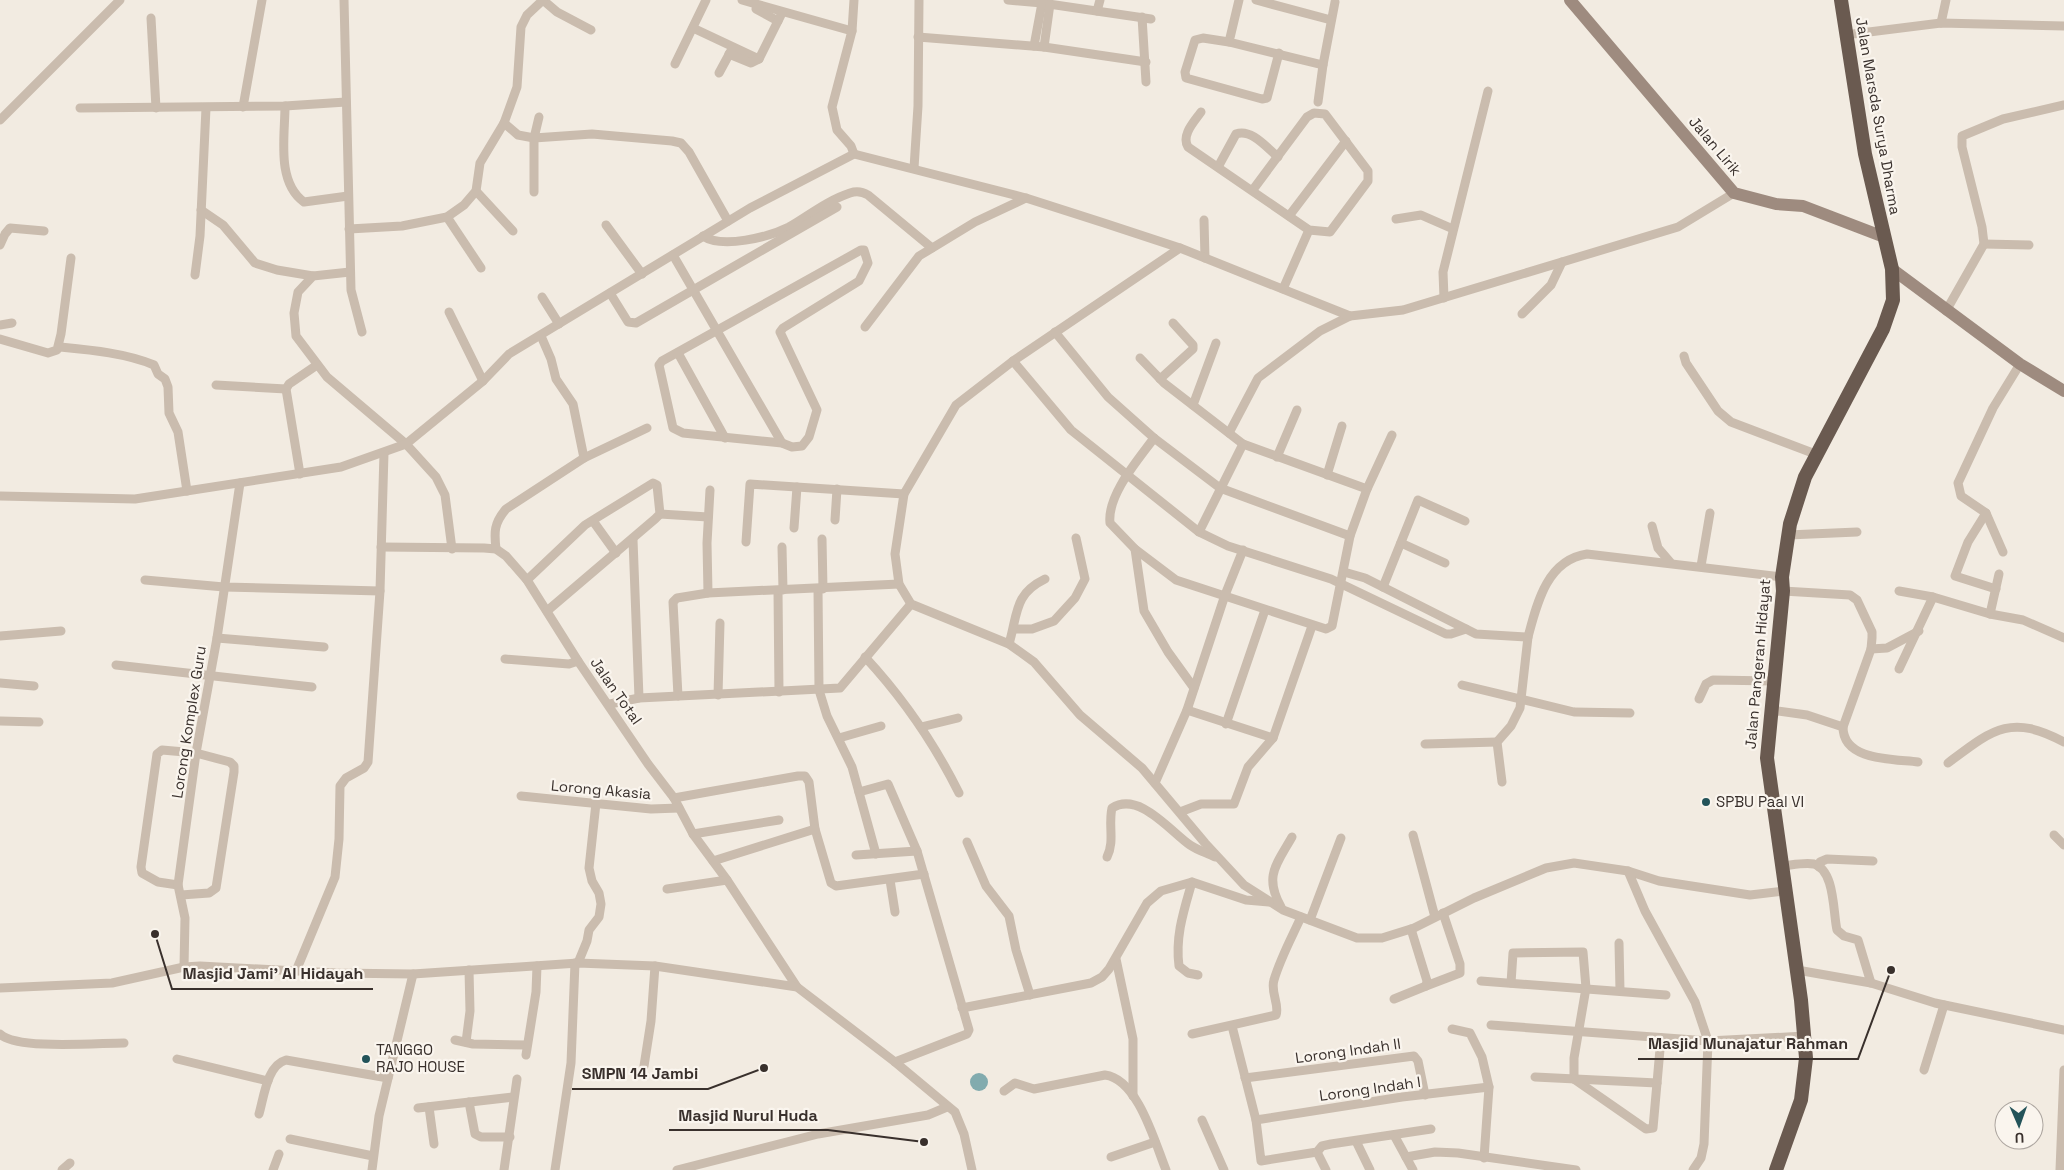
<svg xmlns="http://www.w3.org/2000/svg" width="2064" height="1170" font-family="'Space Grotesk',sans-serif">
<rect width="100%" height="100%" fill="#f2ebe1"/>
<circle fill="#82abae" cx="979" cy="1082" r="9"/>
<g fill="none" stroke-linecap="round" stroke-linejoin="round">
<g stroke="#cabcae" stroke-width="9">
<path d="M344,0L351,290L362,332"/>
<path d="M543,0L557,12L591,30"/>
<path d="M742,0L852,31"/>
<path d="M1008,0L1042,3L1151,19"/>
<path d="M1239,0L1229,42L1323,65L1335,2"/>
<path d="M1256,0L1331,20"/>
<path d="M756,9L778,21"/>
<path d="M1097,11L1100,0"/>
<path d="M1142,17L1146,82"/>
<path d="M151,18L156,108"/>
<path d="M1941,23L1946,0"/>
<path d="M693,28L759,59L782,13"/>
<path d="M1845,35L1941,23L2064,26"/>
<path d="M918,37L1044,47L1146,62"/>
<path d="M1229,42L1203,38L1195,40L1185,72L1186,78L1262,99L1267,98L1279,53"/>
<path d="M1034,46L1042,3"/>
<path d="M1044,47L1050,4"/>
<path d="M729,54L751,63L759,59"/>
<path d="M675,64L706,0"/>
<path d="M719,73L732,49"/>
<path d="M1318,102L1323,65"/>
<path d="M285,106C285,136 276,182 304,202L348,196"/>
<path d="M243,107L262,0"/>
<path d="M80,108L285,106L346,102"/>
<path d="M1201,112C1194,122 1181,135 1188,147L1309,230L1330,232L1368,181V171L1325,114L1314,113L1307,117L1252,191"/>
<path d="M0,120L120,0"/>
<path d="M504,123L518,135L534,138L592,134L672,141L681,143L689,152L728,221"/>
<path d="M854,154L851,146L837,130L832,107L852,31L854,0"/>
<path d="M1218,167L1236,134C1251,128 1267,148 1278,157"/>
<path d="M914,168L918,106L919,0"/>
<path d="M476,191L513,231"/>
<path d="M534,192V138L539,117"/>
<path d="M201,210L223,225L255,263L277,270L313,276"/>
<path d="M1289,216L1346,141"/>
<path d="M447,217L481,268"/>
<path d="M1396,219L1421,215L1453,229"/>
<path d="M1204,220L1205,258"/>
<path d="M606,225L642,274"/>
<path d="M349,229L402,226L447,217L464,205L476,191L480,163L504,123L517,87L521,27L527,15L543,0"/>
<path d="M703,236C722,249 769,237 789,227C808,216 828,200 850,193C856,191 863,192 868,195L932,248"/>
<path d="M1984,244L2029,245"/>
<path d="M0,245L5,234L10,228L44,231"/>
<path d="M1180,248L1013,361L956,405L904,494L895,554L899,584L911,604L1009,644L1034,662L1080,715L1142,768L1205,843L1244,885L1283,910L1357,938H1382L1414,928L1474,898L1546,868L1574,863L1628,871L1659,881L1750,895L1785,891"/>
<path d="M861,250H864L868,263L859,281L783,328L780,332L817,410L809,437L802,446L792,447L782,443L683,433L673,428L659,365L662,361Z"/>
<path d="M673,255L782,443"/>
<path d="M350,272L313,276L298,292L294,313L296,336L327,377L406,444L436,477L445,495L452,549"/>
<path d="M195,275L200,236L206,108"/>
<path d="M1283,289L1309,230"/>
<path d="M610,293L628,322L636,323L837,207"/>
<path d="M542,297L559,324"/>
<path d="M1444,298L1443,272L1488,91"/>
<path d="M1946,311L1984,244L1982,227L1962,147V136L2003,119L2064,105"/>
<path d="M449,312L483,381"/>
<path d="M1522,314L1551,285L1562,262"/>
<path d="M0,325L12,323"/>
<path d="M865,327L919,256L975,222L1026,198"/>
<path d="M1055,332L1108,397L1154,438L1220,488L1350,536"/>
<path d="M541,336L551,359L556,379L573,404L584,458"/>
<path d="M0,339L48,353L57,350L61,334L71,258"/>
<path d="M59,347C90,350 125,353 154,365L158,374L165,379L168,387L169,413L178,432L187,491"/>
<path d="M678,353L725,438"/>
<path d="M1684,356L1686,363L1718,411L1731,422L1818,455"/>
<path d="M1140,358L1164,383L1243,444L1367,489"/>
<path d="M1013,361L1071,430L1199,532L1228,546L1331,579L1446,634H1451L1466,629"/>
<path d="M1160,379L1193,349V345L1173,323"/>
<path d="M216,385L286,389"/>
<path d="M1193,405L1216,343"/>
<path d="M1229,433L1258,378L1320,331L1350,316"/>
<path d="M1154,438C1138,460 1107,495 1110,523L1135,549L1176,580L1326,629L1332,626L1350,536L1367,489L1392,435"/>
<path d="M1277,457L1297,410"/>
<path d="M300,474L286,389L289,384L317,365"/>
<path d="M1327,475L1342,426"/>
<path d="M0,496L135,499L341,467L406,444L483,381L509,354L750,208L854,154L1026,198L1104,223L1180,248L1350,316L1403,310L1678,227L1734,193"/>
<path d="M1986,513L1968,542L1955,576L1996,589"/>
<path d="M660,514L708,517"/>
<path d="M835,520L837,489"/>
<path d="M593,521L616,553"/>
<path d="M1652,526L1658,548L1670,562"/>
<path d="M794,528L797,487"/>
<path d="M1199,532L1243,444"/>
<path d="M1788,535L1857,532"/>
<path d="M822,539L823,589"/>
<path d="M633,540L639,698"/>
<path d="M746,542L750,484L904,494"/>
<path d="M1401,543L1445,563"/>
<path d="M381,547L484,548L496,549L506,556L527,580L578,661L648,764L674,798L693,834L727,880L797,987"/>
<path d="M782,547L783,590"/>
<path d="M496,549C494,532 494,523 506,509L584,458L647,428"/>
<path d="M1135,549L1144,611L1168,652L1194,688"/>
<path d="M2003,552L1986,513L1961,496L1958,483L1993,408L2020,364"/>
<path d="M1701,566L1710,513"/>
<path d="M1344,572L1365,578L1476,634L1528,637C1537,603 1547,560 1587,554L1782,577"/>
<path d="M145,580L224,587L380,591"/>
<path d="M527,580L585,525L653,483L657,485L660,514L655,519L547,611"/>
<path d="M1383,587L1418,500L1465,521"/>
<path d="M818,589L819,690L827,716L852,767L876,854"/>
<path d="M778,591L779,692"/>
<path d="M1783,591L1850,595L1857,600L1872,632V638L1871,649L1843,727C1843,761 1893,759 1918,762"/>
<path d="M1899,591L1933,597L1990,614L2023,620L2064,638"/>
<path d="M708,593L707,543L710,490"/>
<path d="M1990,614L1999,574"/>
<path d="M1014,629H1032L1054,621L1075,598L1085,579L1076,538"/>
<path d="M0,636L61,631"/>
<path d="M217,638L324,647"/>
<path d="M1009,644C1018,613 1014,594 1045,579"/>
<path d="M1871,649L1887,648L1919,631"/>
<path d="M865,657C903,698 934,743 959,793"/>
<path d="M505,659L569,664L578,661"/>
<path d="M116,665L312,687"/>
<path d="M1899,669L1933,597"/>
<path d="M0,683L34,686"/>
<path d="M1462,685L1574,712L1630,713"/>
<path d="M718,695L720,623"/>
<path d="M678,696L673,602L677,598L708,593L899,584"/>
<path d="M1699,699L1706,684L1713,680L1773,681"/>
<path d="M610,704L639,698L840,688L911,604"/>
<path d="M1187,710L1273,738"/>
<path d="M1770,710L1807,715L1843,727"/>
<path d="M0,721L39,722"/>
<path d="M1226,724L1265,610"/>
<path d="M921,727L958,718"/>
<path d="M839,738L881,726"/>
<path d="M1425,744L1497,742"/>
<path d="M1948,763C1992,730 2010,713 2064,742"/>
<path d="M1502,782L1497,742L1511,726L1520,708L1528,637"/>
<path d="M1155,783L1187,710L1225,595L1243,550"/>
<path d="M859,792L888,784L917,851L969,1030L967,1034L895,1062"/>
<path d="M521,796L651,809L679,808"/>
<path d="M674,798L798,776H805L809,782L815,829L831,883L836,886L924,874"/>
<path d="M1180,812L1201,804H1234L1248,767L1273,738L1312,626"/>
<path d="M693,834L779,820"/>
<path d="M1413,835L1435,917"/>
<path d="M2054,835L2064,845"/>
<path d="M967,842L986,886L1009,916L1016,950L1030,995"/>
<path d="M856,855L917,851"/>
<path d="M1107,857C1115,841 1108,825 1112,808C1139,791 1170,831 1190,845C1197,850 1207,853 1215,857"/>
<path d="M713,861L815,829"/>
<path d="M1782,866C1792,865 1805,862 1814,864C1835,870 1833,913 1837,930L1844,936L1858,940L1871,983"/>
<path d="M1819,867L1820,862L1827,859L1873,861"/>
<path d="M1628,871L1645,911L1695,1002L1708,1041L1704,1144L1701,1158L1693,1170"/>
<path d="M890,880L895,912"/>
<path d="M1192,882C1184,910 1175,936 1179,966L1188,973L1198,975"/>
<path d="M178,885L158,882L142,873L141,867L157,754L162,750L196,753L230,762L234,766V772L216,888L209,893L181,895"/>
<path d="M667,889L727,880"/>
<path d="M1281,907C1264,876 1276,865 1292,837"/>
<path d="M1310,920L1341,838"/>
<path d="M1619,943L1620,991"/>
<path d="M1116,959L1133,1039V1096"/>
<path d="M578,963L587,941L589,930L599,917L601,904L599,893L592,881L589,868L596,803"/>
<path d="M184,967L185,918L178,885L196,753L217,638L240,483"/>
<path d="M1797,970L1871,983L1935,1003L2064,1030"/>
<path d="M296,971L335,877L339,839L340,786L346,778L364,768L368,762L380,591L384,453"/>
<path d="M1481,981L1666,995"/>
<path d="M1511,983L1513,953L1583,952L1586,988L1574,1058V1079"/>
<path d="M1426,986L1460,973V964L1443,913"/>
<path d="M0,988L112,983L184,967L200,966L336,973L413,974L578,963L655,966L797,987L895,1062L955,1112L964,1134L972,1170"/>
<path d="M1394,999L1426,986L1427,981L1411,929"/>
<path d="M962,1008L1091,983L1102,977L1109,969L1147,903L1161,891L1192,882L1246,900L1269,902"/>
<path d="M1491,1025L1708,1041L1805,1036"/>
<path d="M1232,1026L1256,1120L1261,1161L1317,1152L1322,1146L1331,1144L1431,1129"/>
<path d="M1452,1029L1470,1033L1482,1057L1489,1087L1484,1158"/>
<path d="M0,1034C17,1050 97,1043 124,1043"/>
<path d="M1192,1034L1276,1015C1280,1005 1270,992 1274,980C1280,959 1292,937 1301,917"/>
<path d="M455,1040L473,1044L527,1045"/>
<path d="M466,1042L470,1011L469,970"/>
<path d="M526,1055L536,992L537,966"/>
<path d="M177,1059L268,1081"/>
<path d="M644,1066L651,1021L655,966"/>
<path d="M1924,1070L1944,1005"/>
<path d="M1535,1077L1657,1083"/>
<path d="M1245,1078L1414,1056L1418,1061L1425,1095"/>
<path d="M1574,1079L1646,1129L1653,1128L1661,1038"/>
<path d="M1004,1091L1015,1083L1034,1089L1105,1075C1138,1079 1155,1143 1166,1170"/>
<path d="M469,1102L475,1134L481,1137H510"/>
<path d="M429,1107L434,1144"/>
<path d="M418,1108L513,1097"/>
<path d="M259,1114C264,1097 267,1065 286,1060L388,1078"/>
<path d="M1202,1120L1224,1170"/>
<path d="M1256,1120L1402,1097L1489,1087"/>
<path d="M1394,1135L1413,1170"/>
<path d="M290,1139L373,1156"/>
<path d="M1356,1141L1370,1170"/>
<path d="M1317,1152L1326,1170"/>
<path d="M1111,1157L1155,1142"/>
<path d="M1406,1157L1435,1152L1458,1153L1576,1170"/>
<path d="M62,1170L70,1163"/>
<path d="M273,1170L279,1154"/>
<path d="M372,1170L379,1116L413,974"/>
<path d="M504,1170L517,1079"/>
<path d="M555,1170L571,1063L575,963"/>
<path d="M677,1170L818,1134L928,1115L947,1107"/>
<path d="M2060,1170L2064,1070"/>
</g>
<g stroke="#9e8b7f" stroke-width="12">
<path d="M1570,0L1734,193L1776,204L1803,206L1884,237"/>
<path d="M1892,269L2020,364L2064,391"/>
</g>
<path stroke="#6a5a50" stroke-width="14" d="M1776,1170L1801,1100L1806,1058L1801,1000L1767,758L1783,591L1782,577L1790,524L1805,477L1883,329L1893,300L1892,269L1865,154L1841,0"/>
</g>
<g fill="#235359" stroke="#faf5ee" stroke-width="2">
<circle cx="1706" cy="802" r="5"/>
<circle cx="366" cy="1059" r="5"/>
</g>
<g text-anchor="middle" stroke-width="4.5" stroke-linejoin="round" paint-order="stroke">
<g font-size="15" fill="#39302c" stroke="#faf5ee">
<text transform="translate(1878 116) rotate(80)" y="5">Jalan Marsda Surya Dharma</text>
<text transform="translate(1715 146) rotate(50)" y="5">Jalan Lirik</text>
<text transform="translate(1758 664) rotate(-85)" y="5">Jalan Pangeran Hidayat</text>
<text transform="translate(616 691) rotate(55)" y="5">Jalan Total</text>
<text transform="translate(189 722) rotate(-81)" y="5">Lorong Komplex Guru</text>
<text transform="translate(601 790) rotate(5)" y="5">Lorong Akasia</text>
<text transform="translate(1348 1051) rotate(-8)" y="5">Lorong Indah II</text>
<text transform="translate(1370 1089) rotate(-8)" y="5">Lorong Indah I</text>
</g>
<g font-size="15" fill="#39302c" stroke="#faf5ee" text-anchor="start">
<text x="1716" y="807">SPBU Paal VI</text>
<text x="376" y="1055">TANGGO<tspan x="376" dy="17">RAJO HOUSE</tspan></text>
</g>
</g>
<path fill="none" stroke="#39302c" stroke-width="2" d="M155 934L172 989H373M1891 970L1858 1059H1638M764 1068L708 1089H572M924 1142L828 1130H669"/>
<g fill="#39302c" stroke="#faf5ee" stroke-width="2">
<circle cx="155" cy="934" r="5"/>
<circle cx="1891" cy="970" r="5"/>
<circle cx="764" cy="1068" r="5"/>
<circle cx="924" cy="1142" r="5"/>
</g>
<g font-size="16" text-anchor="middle" font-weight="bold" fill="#39302c" stroke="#faf5ee" stroke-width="4.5" stroke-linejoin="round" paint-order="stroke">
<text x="273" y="979">Masjid Jami' Al Hidayah</text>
<text x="1748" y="1049">Masjid Munajatur Rahman</text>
<text x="640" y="1079">SMPN 14 Jambi</text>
<text x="748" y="1121">Masjid Nurul Huda</text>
</g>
<g transform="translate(2019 1125) rotate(178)"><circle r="24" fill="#faf5ee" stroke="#ada6a0"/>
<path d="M0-4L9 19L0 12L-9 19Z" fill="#235359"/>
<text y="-8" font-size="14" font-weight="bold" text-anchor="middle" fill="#39302c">U</text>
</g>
</svg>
